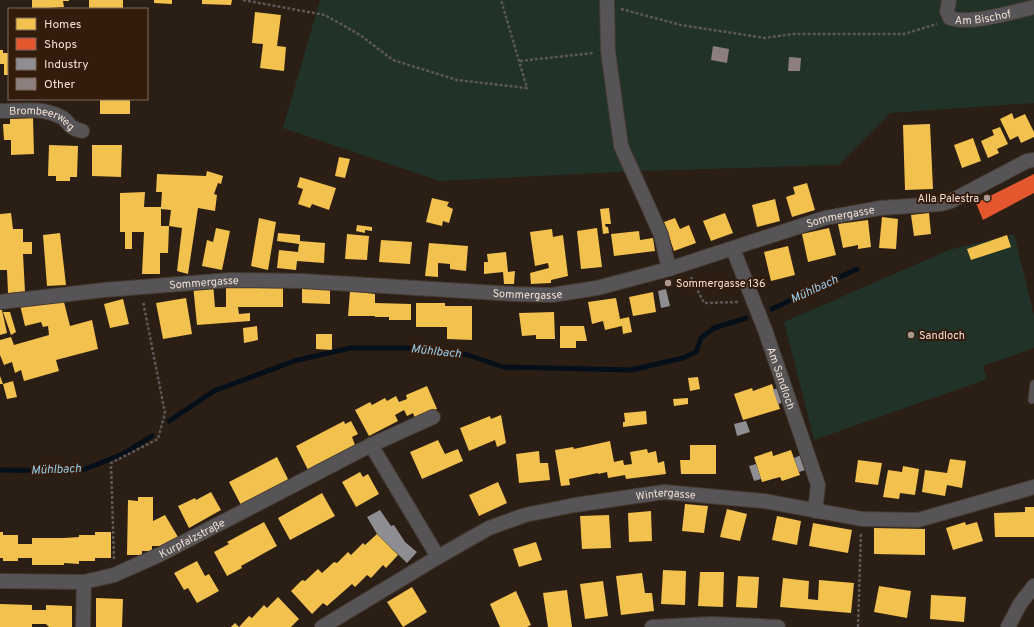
<svg xmlns="http://www.w3.org/2000/svg" width="1034" height="627" font-family="Overpass,sans-serif">
<rect width="100%" height="100%" fill="#2b1e15"/>
<g fill="#213228">
<path d="M320,0H1034V103L890,113L838,165L640,171L440,181L283,128Z"/>
<path d="M1014,234L1034,315V348L983,366L987,379L814,440L784,322L949,250Z"/>
</g>
<g fill="#f2c14e">
<path d="M32,0H69V1H63L64,7L32,9Z"/>
<rect x="89" y="0" width="34" height="9"/>
<path d="M154,0H172V4L154,3Z"/>
<path d="M202,0H232L231,5L202,4Z"/>
<path d="M255,12L281,15L277,46L286,47L284,71L260,68L263,44L252,43Z"/>
<path d="M0,50H3V53H9V75H4V64H0Z"/>
<rect x="100" y="99" width="30" height="15"/>
<path d="M1012,113L1014,119L1025,114L1034,132V137L1021,143L1018,136L1010,140L1000,119Z"/>
<path d="M33,118L34,154L11,155V140H4L3,124H10V119Z"/>
<path d="M930,124L933,189L905,190L903,125Z"/>
<path d="M1000,127L1008,144L997,149L999,153L988,158L981,141L994,135L992,130Z"/>
<path d="M973,138L981,161L962,168L954,145Z"/>
<path d="M49,145L78,146L77,177H70V181H56V176H48Z"/>
<path d="M92,145H122L121,177L92,176Z"/>
<path d="M339,157L350,159L345,178L335,176Z"/>
<path d="M207,171L223,176L221,184L218,183L214,194L217,195L215,211L198,208L188,274L177,271L182,228L169,226L171,210L161,209V226H169L168,253H160V274H142L144,232H132V249H125V232H120V193L145,192L144,207H161L162,192H156L157,174L206,176Z"/>
<path d="M300,177L336,188L329,210L312,204L310,208L298,204L303,189L297,187Z"/>
<path d="M807,183L815,210L792,217L786,197L795,194L793,187Z"/>
<path d="M432,198L449,202L447,206L453,209L449,223L443,221L442,226L426,222Z"/>
<path d="M775,199L780,221L757,227L752,205Z"/>
<path d="M609,208L611,224H605L606,227H608L609,233L603,234L600,209Z"/>
<path d="M11,213L13,229H23V242H32V254H23L25,292L8,293L7,270H0V214Z"/>
<path d="M725,213L733,233L711,241L703,221Z"/>
<path d="M929,213L931,234L914,236L911,215Z"/>
<path d="M882,217L898,219L896,249L879,248Z"/>
<path d="M259,218L276,222L268,270L251,266Z"/>
<path d="M675,218L680,229L689,225L696,243L674,251L664,222Z"/>
<path d="M868,220L871,247L858,249V245L843,248L838,224Z"/>
<path d="M357,225L372,227V231L365,230V233L356,231Z"/>
<path d="M216,228L230,231L222,270L202,266L207,240L213,242Z"/>
<path d="M597,228L602,267L581,269L577,231Z"/>
<path d="M829,228L836,255L808,262L802,234Z"/>
<path d="M552,229L553,237L563,235L568,276L551,280V283L531,284L530,273L549,268L548,263L535,266L530,232Z"/>
<path d="M639,231L640,240L653,238L655,251L614,256L611,234Z"/>
<path d="M60,233L66,285L47,286L43,235Z"/>
<path d="M278,233L300,235V241L325,243L324,263L297,261L296,270L277,268L279,250L298,252L299,244L277,241Z"/>
<path d="M347,234L369,236L367,260L345,259Z"/>
<path d="M1007,235L1011,247L971,260L967,249Z"/>
<path d="M381,240L412,242L410,264L379,262Z"/>
<path d="M429,243L468,246L466,271L450,269V264L438,263V277L425,276Z"/>
<path d="M788,246L795,275L771,281L764,252Z"/>
<path d="M506,252L508,272L515,271L514,284H504L503,272L484,274V262H488L487,254Z"/>
<path d="M670,279L672,286L667,287L665,280Z"/>
<path d="M302,283L330,284V304L302,303Z"/>
<path d="M213,284L215,307H226V288H283V307H238L239,314L250,313V321L197,325L193,285Z"/>
<path d="M350,291L375,294V303L411,304V320H389V317H375V316H348Z"/>
<path d="M653,292L656,312L633,316L629,297Z"/>
<path d="M63,298L70,326L92,320L98,349L56,360L59,371L24,381L21,370L15,373L12,362L4,365L0,355V340L11,337L14,345L49,335L48,326L43,327L41,322L25,326L20,305Z"/>
<path d="M186,298L192,334L163,339L156,303Z"/>
<path d="M616,298L620,319L629,317L632,332L623,334L622,326L605,330L603,321L592,324L588,302Z"/>
<path d="M123,299L129,324L110,328L104,304Z"/>
<path d="M416,303H445V306H472V340L447,339V327H416Z"/>
<path d="M0,310H2L7,333L0,335Z"/>
<path d="M3,312H10L16,332L11,335Z"/>
<path d="M554,312L555,339H536V335L522,336L519,313Z"/>
<path d="M257,326L258,340L244,343L243,328Z"/>
<path d="M560,326H584L587,341H576V348H560Z"/>
<path d="M316,334H332V350L316,349Z"/>
<path d="M0,376L3,384L13,381L17,397L7,399L3,384H0Z"/>
<path d="M698,377L700,389L690,391L688,378Z"/>
<path d="M772,384L780,409L743,420L734,394L752,388L753,391Z"/>
<path d="M427,386L437,409L415,418L413,413L407,416L404,410L395,415L398,421L369,436L355,410L370,402L372,405L385,398L387,401L396,396L399,402L407,399L406,395Z"/>
<path d="M688,398V404L674,406L673,399Z"/>
<path d="M646,411L647,424L623,427V422H625L624,413Z"/>
<path d="M501,415L506,443L497,447L495,440L469,451L460,428L490,416L491,419Z"/>
<path d="M344,421L345,424L351,421L358,434L352,437L355,445L308,470L296,446Z"/>
<path d="M438,440L445,454L458,449L463,461L422,479L410,452Z"/>
<path d="M610,441L614,462L623,460L624,465L632,464L630,452L647,449L648,453L656,451L658,463L664,461L666,474L626,479L625,475L608,478L607,472L598,474V473L569,479L570,485L561,486L555,450L573,447L574,449Z"/>
<path d="M690,445H716V474H681L680,460H690Z"/>
<path d="M791,450L800,475L782,481L780,477L762,482L754,457L772,451L773,456Z"/>
<path d="M539,451L540,463H548L550,480L519,483L516,454Z"/>
<path d="M277,457L289,481L241,505L229,482Z"/>
<path d="M950,459L966,461L962,488L947,485L945,496L922,492L925,470L947,473Z"/>
<path d="M858,460L882,463L878,485L855,482Z"/>
<path d="M903,466L919,469L915,495L900,493L899,499L883,497L888,470L902,472Z"/>
<path d="M360,472L363,477L368,474L379,494L356,507L342,482Z"/>
<path d="M498,482L507,503L479,516L469,495Z"/>
<path d="M211,492L221,510L189,528L178,506L195,498L196,500Z"/>
<path d="M322,493L335,516L290,540L278,518Z"/>
<path d="M138,497H153V521L165,515L178,537L164,546H152V551H142V555H127L128,500L138,501Z"/>
<path d="M685,504L708,506L704,533L682,531Z"/>
<path d="M1025,507H1034V537H995L994,513L1025,512Z"/>
<path d="M727,509L747,514L740,541L720,537Z"/>
<path d="M651,511L652,541L629,542L628,513Z"/>
<path d="M609,515L611,548L582,549L580,516Z"/>
<path d="M777,516L801,521L797,545L772,540Z"/>
<path d="M264,522L277,546L241,566L242,568L227,576L214,552L229,544L227,542Z"/>
<path d="M965,522L966,525L977,522L983,541L953,550L946,528Z"/>
<path d="M813,523L852,530L848,553L809,546Z"/>
<path d="M874,528L925,529V555L874,554Z"/>
<path d="M0,532H3V535H18V544H32V538H64L79,537V535H95V532H111V558H95V561H79V564L64,563V565H32V558H18V561H3V558H0Z"/>
<path d="M377,534L398,555L386,568L383,565L371,578L367,575L355,587L352,584L327,606L323,603L312,614L291,591L302,580L305,581L318,569L322,573L334,562L337,563L348,552L351,555L363,543L365,545Z"/>
<path d="M536,542L542,560L519,567L513,549Z"/>
<path d="M197,561L205,576L209,574L219,591L197,603L188,588L184,590L174,573Z"/>
<path d="M663,570L686,571L685,605L661,604Z"/>
<path d="M700,572H724L723,607L698,606Z"/>
<path d="M642,573L645,593H652L654,611L621,615L616,576Z"/>
<path d="M738,576L759,577L757,608L736,607Z"/>
<path d="M783,578L809,581L808,599L818,600L819,580L854,583L851,613L780,607Z"/>
<path d="M603,581L608,616L585,619L580,584Z"/>
<path d="M879,586L911,591L907,618L874,612Z"/>
<path d="M412,587L427,612L403,627L387,602Z"/>
<path d="M567,590L572,627H548L543,593Z"/>
<path d="M516,591L531,625L527,627H500L490,604Z"/>
<path d="M931,595L966,597L964,622L930,619Z"/>
<path d="M278,597L299,619L291,627H231L235,623L239,627L249,616L252,618L264,605L267,608Z"/>
<path d="M96,598L123,599L122,627H96Z"/>
<path d="M0,604L32,605V610H46V605L72,606V627H49L46,624H32V627H0Z"/>
</g>
<path fill="#e4572e" d="M1034,174V193L983,220L976,203Z"/>
<g fill="#8d8d92">
<path d="M666,289L670,306L661,308L658,291Z"/>
<path d="M780,387L785,402L778,404L773,390Z"/>
<path d="M746,421L750,432L737,436L734,424Z"/>
<path d="M801,455L806,470L799,472L794,458Z"/>
<path d="M756,464L761,479L754,481L749,466Z"/>
<path d="M380,510L391,526L394,525L405,542L417,552L407,563L377,534L367,517Z"/>
</g>
<g fill="none" stroke-linecap="round" stroke-linejoin="round">
<g stroke="#040f1a" stroke-width="5">
<path d="M772,309L857,269"/>
<path d="M169,421L214,391L294,361L350,348H405L465,354L503,367L631,370L683,358L696,352L701,338L714,328L746,318"/>
<path d="M0,470L80,471L123,454L152,436"/>
</g>
</g>
<g fill="#8c7f7e">
<path d="M713,46L729,49L727,63L711,60Z"/>
<path d="M789,57L801,58L800,71H788Z"/>
</g>
<g fill="none" stroke-linecap="round" stroke-linejoin="round">
<defs>
<path id="lane" d="M1032,400L1034,384"/>
<g id="street">
<path d="M607,0L608,51L621,146L661,235L669,269"/>
<path id="s1" d="M949,0L947,11L950,18C969,25 1014,12 1034,7"/>
<path id="s2" d="M0,111C20,111 41,107 59,116C70,120 65,127 82,131"/>
<path id="s3" d="M733,249L765,330L818,485L815,511"/>
<path id="s4" d="M0,302L104,290L230,280L302,281L514,294L552,295L597,288L669,269L825,218L880,208L940,204L951,201L1027,161L1034,160"/>
<path d="M371,445L438,557"/>
<path id="s5" d="M0,581L84,582L114,575L159,555L371,445L433,417"/>
<path d="M83,627L84,582"/>
<path id="s6" d="M322,627L438,557L489,528L525,515L575,505L664,492L764,501L862,519L918,520L1034,487"/>
<path d="M652,627L712,624L778,627"/>
<path d="M1008,627L1020,604L1034,586"/>
</g>
</defs>
<use href="#lane" stroke="#453a31" stroke-width="9"/>
<use href="#street" stroke="#453a31" stroke-width="16"/>
<g stroke="#5d5856" stroke-width="2.5" stroke-dasharray="3 2" stroke-linecap="butt">
<path d="M243,0L325,15L360,35L393,60L457,80L527,88L501,0"/>
<path d="M621,9L681,25L765,38L792,34H904L937,24"/>
<path d="M520,61L593,53"/>
<path d="M691,277L704,303L738,302"/>
<path d="M114,559L111,463L158,439L165,413L143,301"/>
<path d="M858,627L861,533"/>
</g>
<use href="#lane" stroke="#565456" stroke-width="7"/>
<use href="#street" stroke="#565456" stroke-width="14"/>
</g>
<g fill="#aa9b91" stroke="#341c0c" stroke-width="1.5">
<circle cx="987" cy="198" r="4"/>
<circle cx="668" cy="283" r="4"/>
<circle cx="911" cy="335" r="4"/>
</g>
<g text-anchor="middle" stroke-width="4" stroke-linejoin="round" paint-order="stroke">
<g font-size="11" fill="#efded4" stroke="#341c0c">
<text dy="4" stroke="none"><textPath href="#s1" startOffset="52">Am Bischof</textPath></text>
<text dy="4" stroke="none"><textPath href="#s2" startOffset="44">Brombeerweg</textPath></text>
<text dy="4" stroke="none"><textPath href="#s4" startOffset="853">Sommergasse</textPath></text>
<text dy="4" stroke="none"><textPath href="#s4" startOffset="205">Sommergasse</textPath></text>
<text dy="4" stroke="none"><textPath href="#s4" startOffset="529">Sommergasse</textPath></text>
<text dy="4" stroke="none"><textPath href="#s3" startOffset="138">Am Sandloch</textPath></text>
<text dy="4" stroke="none"><textPath href="#s6" startOffset="375">Wintergasse</textPath></text>
<text dy="4" stroke="none"><textPath href="#s5" startOffset="201">Kurpfalzstraße</textPath></text>
</g>
<g font-size="11" fill="#efded4" stroke="#341c0c" text-anchor="start">
<text x="979" y="202" text-anchor="end">Alla Palestra</text>
<text x="676" y="287">Sommergasse 136</text>
<text x="919" y="339">Sandloch</text>
</g>
<g font-size="12" font-style="italic" fill="#95cbec" stroke="#341c0c">
<text transform="translate(814 289) rotate(-25)" y="4">Mühlbach</text>
<text transform="translate(436 351) rotate(6)" y="4">Mühlbach</text>
<text transform="translate(56 469) rotate(-2)" y="4">Mühlbach</text>
</g>
</g>
<rect x="8" y="8" width="140" height="92" fill="#341c0c" stroke="#7f6a5c"/>
<rect x="16" y="18" width="20" height="12" fill="#f2c14e" stroke="#7f6a5c"/>
<text x="44" y="28" font-size="12" fill="#efded4">Homes</text>
<rect x="16" y="38" width="20" height="12" fill="#e4572e" stroke="#7f6a5c"/>
<text x="44" y="48" font-size="12" fill="#efded4">Shops</text>
<rect x="16" y="58" width="20" height="12" fill="#8d8d92" stroke="#7f6a5c"/>
<text x="44" y="68" font-size="12" fill="#efded4">Industry</text>
<rect x="16" y="78" width="20" height="12" fill="#8c7f7e" stroke="#7f6a5c"/>
<text x="44" y="88" font-size="12" fill="#efded4">Other</text>
</svg>
